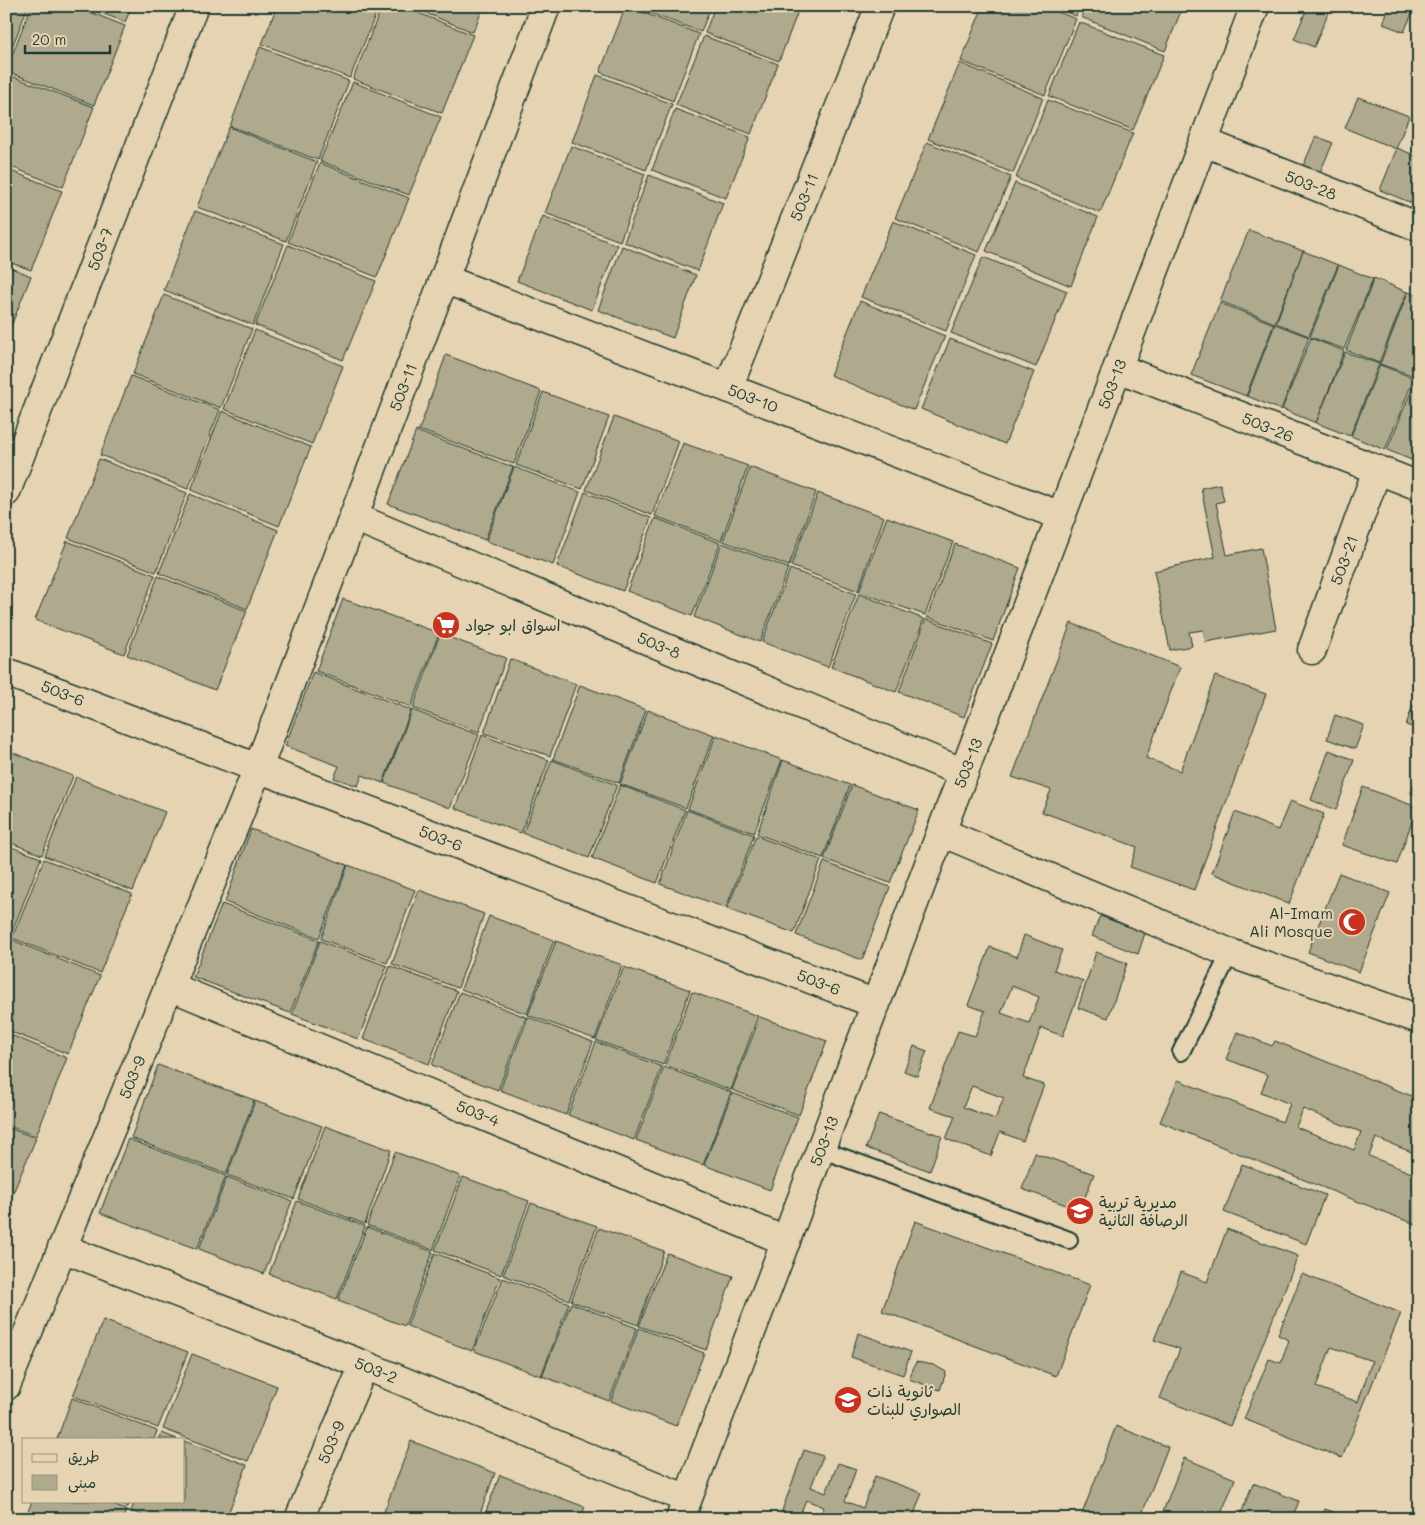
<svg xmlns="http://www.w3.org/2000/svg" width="1425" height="1525" font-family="Mali,'Playpen Sans Arabic',sans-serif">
<rect width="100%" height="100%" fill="#e6d3b1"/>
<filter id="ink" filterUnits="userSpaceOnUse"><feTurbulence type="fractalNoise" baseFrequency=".02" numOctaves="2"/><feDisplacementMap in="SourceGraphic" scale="10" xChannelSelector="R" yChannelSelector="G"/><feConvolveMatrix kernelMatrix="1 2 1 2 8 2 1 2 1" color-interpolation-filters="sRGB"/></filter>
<g filter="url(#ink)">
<g fill="#afa98e" stroke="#1f3d34" fill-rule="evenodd">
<path d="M6,6H28L6,63Z"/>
<path d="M31,6H75L125,26L94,105L6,71Z"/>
<path d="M83,6H132L125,22Z"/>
<path d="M277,6H379L350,78L262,44Z"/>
<path d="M382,6H401L473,35L442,113L353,79Z"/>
<path d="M408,6H484L473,32Z"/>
<path d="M626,6L699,34L673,101L600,72Z"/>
<path d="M631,6H711L701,32Z"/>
<path d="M715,6H800L779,61L705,33Z"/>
<path d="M983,6H1043L1076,19L1045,95L961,61Z"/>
<path d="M1051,6H1080L1076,16Z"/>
<path d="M1086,6H1183L1165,51L1081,17Z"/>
<path d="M1308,6H1331L1314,47L1294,39Z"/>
<path d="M1389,6H1405L1414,9L1404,32L1383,24Z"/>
<path d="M1079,22L1164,55L1133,130L1049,96Z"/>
<path d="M704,36L778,64L751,134L676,105Z"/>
<path d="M260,47L349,81L318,160L230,126Z"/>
<path d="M960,63L1043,98L1013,173L928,139Z"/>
<path d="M6,74L94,107L63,187L6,165Z"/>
<path d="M597,75L672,104L646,170L572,142Z"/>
<path d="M353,82L441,117L409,195L320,161Z"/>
<path d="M1358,97L1409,116L1396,149L1345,128Z"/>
<path d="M1048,100L1133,133L1100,213L1016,178Z"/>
<path d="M675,109L750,137L726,198L652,170Z"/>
<path d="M229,127L317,162L286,241L197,207Z"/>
<path d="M1316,136L1333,143L1319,174L1303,166Z"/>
<path d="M927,142L1011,177L979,252L895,218Z"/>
<path d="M571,146L645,174L620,241L545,213Z"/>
<path d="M1397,148L1419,157V206L1380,190Z"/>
<path d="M320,163L409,198L377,277L288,242Z"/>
<path d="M6,169L62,191L31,270L6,261Z"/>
<path d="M649,175L723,203L698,271L624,242Z"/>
<path d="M1015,183L1098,217L1071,286L986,251Z"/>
<path d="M195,211L284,244L253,325L164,290Z"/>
<path d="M543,216L617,245L592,310L517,281Z"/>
<path d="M893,221L976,255L946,331L861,297Z"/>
<path d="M1249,230L1303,251L1275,323L1220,301Z"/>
<path d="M288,245L376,281L343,360L255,325Z"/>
<path d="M622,246L696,275L673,338L598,310Z"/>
<path d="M1303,251L1338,265L1309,336L1276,323Z"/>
<path d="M983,257L1067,291L1036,367L951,333Z"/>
<path d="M1339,265L1373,279L1344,349L1310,337Z"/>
<path d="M6,266L31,276L6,339Z"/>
<path d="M1374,278L1407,292L1379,363L1346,350Z"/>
<path d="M1408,292L1419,296V364L1414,376L1380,364Z"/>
<path d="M164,295L252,329L221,408L133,374Z"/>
<path d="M860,301L945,336L914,410L830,375Z"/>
<path d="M1220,303L1274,324L1246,396L1191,375Z"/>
<path d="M1275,324L1309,337L1281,410L1247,396Z"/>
<path d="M255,330L343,366L312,444L224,409Z"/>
<path d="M1311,338L1344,351L1316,423L1282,409Z"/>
<path d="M950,339L1034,372L1005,444L921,409Z"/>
<path d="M1345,352L1379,364L1350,436L1316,423Z"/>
<path d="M446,355L541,391L514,464L419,430Z"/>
<path d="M1380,365L1414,378L1385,450L1351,436Z"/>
<path d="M131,376L220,410L188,489L100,455Z"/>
<path d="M1416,379L1419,380V463L1387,450Z"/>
<path d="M543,392L609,417L582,489L516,465Z"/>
<path d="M222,411L311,447L279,526L191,490Z"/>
<path d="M614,417L679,441L652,515L586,490Z"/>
<path d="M416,431L513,467L485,540L388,504Z"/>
<path d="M683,443L748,466L721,541L655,516Z"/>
<path d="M99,459L187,493L156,572L68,538Z"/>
<path d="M514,467L580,492L553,565L486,541Z"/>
<path d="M750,467L816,492L789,566L723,541Z"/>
<path d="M1220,484L1224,501L1216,503L1227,555L1261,548L1276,629L1206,642L1203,630L1189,632L1192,646L1170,650L1154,571L1215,557L1201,488Z"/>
<path d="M585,492L651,518L623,591L557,566Z"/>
<path d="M818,493L884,517L858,591L791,566Z"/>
<path d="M190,494L278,530L247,609L159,573Z"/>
<path d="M887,517L953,542L925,615L859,592Z"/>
<path d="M655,518L720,543L692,616L627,591Z"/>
<path d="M67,541L155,575L124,654L35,620Z"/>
<path d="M722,543L788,568L760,642L694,617Z"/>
<path d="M955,544L1020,568L993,641L927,617Z"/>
<path d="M790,569L856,594L828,667L762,642Z"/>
<path d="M158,576L247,611L215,690L127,655Z"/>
<path d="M859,594L924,619L896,692L831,667Z"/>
<path d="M343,599L439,633L411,707L316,671Z"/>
<path d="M926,619L992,644L964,717L899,692Z"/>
<path d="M1071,623L1180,667L1146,758L1180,771L1215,676L1266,694L1194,890L1130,867L1137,847L1042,812L1051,790L1012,777Z"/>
<path d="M440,634L506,658L479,732L413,708Z"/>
<path d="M510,659L576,684L550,756L484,733Z"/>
<path d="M313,672L411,710L383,783L362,775L358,786L334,778L339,766L285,746Z"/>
<path d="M580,685L646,710L619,783L553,759Z"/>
<path d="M1413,705L1419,707V729L1406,725Z"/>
<path d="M412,710L479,735L450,808L384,783Z"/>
<path d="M648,710L714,735L686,808L620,784Z"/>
<path d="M1335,715L1364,725L1355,749L1327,739Z"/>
<path d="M482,735L549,760L521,833L455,808Z"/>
<path d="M716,735L782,760L754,833L688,809Z"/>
<path d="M6,750L73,776L42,855L6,841Z"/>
<path d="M1329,750L1354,760L1336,810L1311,800Z"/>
<path d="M552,760L617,785L589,858L523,833Z"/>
<path d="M783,760L850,785L823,858L757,834Z"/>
<path d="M1419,773V796L1411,793Z"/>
<path d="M76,777L165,812L133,891L45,856Z"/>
<path d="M620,785L685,810L657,883L592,858Z"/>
<path d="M852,785L919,810L890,883L824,859Z"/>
<path d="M1363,787L1417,807L1397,864L1342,845Z"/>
<path d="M1290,801L1324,814L1289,904L1212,873L1235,812L1278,830Z"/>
<path d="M687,810L754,835L726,908L660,884Z"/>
<path d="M251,829L347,865L319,938L225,902Z"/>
<path d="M756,836L821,860L794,933L727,909Z"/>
<path d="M6,845L41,858L10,937L6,936Z"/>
<path d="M44,859L132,894L100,973L12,938Z"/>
<path d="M824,862L890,887L862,960L796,935Z"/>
<path d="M348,865L415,890L387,963L321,939Z"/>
<path d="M1339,873L1390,893L1359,972L1308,952Z"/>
<path d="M419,890L484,914L458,988L392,964Z"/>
<path d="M222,904L319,940L290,1013L193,977Z"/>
<path d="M489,916L554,940L527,1014L461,989Z"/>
<path d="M1100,916L1145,933L1138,954L1092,936Z"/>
<path d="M1024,935L1062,950L1054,970L1083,981L1063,1036L1041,1028L1023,1078L1044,1085L1023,1141L1000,1132L991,1156L946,1139L955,1116L930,1108L958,1031L975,1036L985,1011L968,1005L990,947L1017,957ZM1012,986L1039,997L1029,1023L1001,1013ZM972,1086L1004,1098L995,1119L963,1107Z"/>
<path d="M12,940L100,976L68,1054L6,1030V954Z"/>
<path d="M320,941L387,966L358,1039L292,1014Z"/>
<path d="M556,941L622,965L595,1039L528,1015Z"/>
<path d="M1096,952L1127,963L1108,1018L1078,1008Z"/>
<path d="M390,966L457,991L429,1064L363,1039Z"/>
<path d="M624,967L690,990L663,1065L596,1040Z"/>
<path d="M460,992L526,1017L498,1090L432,1065Z"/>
<path d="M692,992L758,1016L731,1090L665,1065Z"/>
<path d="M528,1017L593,1042L566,1115L500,1090Z"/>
<path d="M760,1017L827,1041L799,1115L732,1090Z"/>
<path d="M1237,1032L1272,1046L1275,1041L1419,1099V1155L1376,1138L1369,1156L1419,1176V1226L1160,1122L1178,1080L1282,1122L1290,1104L1261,1092L1268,1075L1226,1059ZM1303,1109L1361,1132L1354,1150L1296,1127Z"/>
<path d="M6,1033L67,1058L36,1136L6,1125Z"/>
<path d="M596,1042L662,1067L634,1140L568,1115Z"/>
<path d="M914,1046L927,1051L917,1076L904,1071Z"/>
<path d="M158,1065L254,1100L226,1174L131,1138Z"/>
<path d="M664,1067L731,1092L703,1165L636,1140Z"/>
<path d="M732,1093L798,1117L770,1190L704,1165Z"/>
<path d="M255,1101L322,1126L294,1199L227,1175Z"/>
<path d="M879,1114L942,1136L930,1171L866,1148Z"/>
<path d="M325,1126L391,1150L365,1224L298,1199Z"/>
<path d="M6,1127L36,1138L6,1210Z"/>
<path d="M128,1139L226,1176L197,1249L100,1213Z"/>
<path d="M395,1152L460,1176L433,1250L367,1225Z"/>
<path d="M1035,1153L1094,1174L1080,1210L1022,1189Z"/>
<path d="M1242,1164L1325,1195L1306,1244L1224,1212Z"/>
<path d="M227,1177L292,1201L264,1274L199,1249Z"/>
<path d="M463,1177L529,1201L501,1275L435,1250Z"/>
<path d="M297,1201L365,1226L337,1299L269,1274Z"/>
<path d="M531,1203L597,1226L569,1300L503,1275Z"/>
<path d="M915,1221L1090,1285L1056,1376L882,1311Z"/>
<path d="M367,1227L433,1252L405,1326L338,1301Z"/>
<path d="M599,1228L664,1251L638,1325L571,1301Z"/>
<path d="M1227,1229L1298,1256L1230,1426L1160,1398L1180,1349L1154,1340L1181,1272L1207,1282Z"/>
<path d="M435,1253L500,1278L472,1351L407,1326Z"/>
<path d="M667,1253L733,1276L706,1350L639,1326Z"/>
<path d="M1302,1274L1401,1313L1342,1458L1244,1419L1269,1359L1281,1363L1289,1340L1278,1335ZM1331,1347L1372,1361L1358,1402L1316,1387Z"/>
<path d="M503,1278L569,1303L541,1376L474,1351Z"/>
<path d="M571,1303L637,1328L609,1401L542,1376Z"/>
<path d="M103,1320L188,1352L158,1428L73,1396Z"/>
<path d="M639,1328L704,1353L676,1426L611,1401Z"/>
<path d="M858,1333L911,1352L903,1375L851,1357Z"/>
<path d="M192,1354L277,1386L248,1461L163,1429Z"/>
<path d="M916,1362L934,1365L946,1372L940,1390L909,1379Z"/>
<path d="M72,1398L157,1431L154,1439H57Z"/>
<path d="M1116,1426L1168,1447L1140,1519H1080Z"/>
<path d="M162,1433L177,1439H159Z"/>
<path d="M184,1441L247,1465L226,1519H151L131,1511L135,1501H184Z"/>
<path d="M411,1441L495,1473L478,1519H387L382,1517Z"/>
<path d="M804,1450L823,1456L811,1487L826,1493L838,1463L856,1469L845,1501L863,1508L875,1476L922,1493L912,1519H846L842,1517L841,1519H819L824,1507L806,1500L798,1519H779Z"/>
<path d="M1184,1458L1235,1479L1219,1519H1160Z"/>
<path d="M500,1475L585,1507L580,1519H483Z"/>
<path d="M1253,1483L1299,1501L1292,1519H1239Z"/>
<path d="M32,1501H103L126,1510L123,1519H25Z"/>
<path d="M114,1501H130L128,1507Z"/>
<path d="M1325,1509L1353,1519H1321Z"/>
</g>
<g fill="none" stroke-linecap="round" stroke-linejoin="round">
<defs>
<g id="lane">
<path d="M1181,1052L1230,953"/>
<path d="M820,1149L1069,1240"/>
</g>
<g id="street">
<path d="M1204,142L1419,227"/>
<path d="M444,279L1061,516"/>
<path d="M1118,368L1419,486"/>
<path d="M728,388L880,6"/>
<path d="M6,492L194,6"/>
<path d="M354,517L964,773"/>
<path d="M1312,650L1377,470"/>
<path d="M6,672L876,1004"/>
<path d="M941,832L1230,953L1419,1019"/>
<path d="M169,986L786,1241"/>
<path d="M62,1248L364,1365L687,1499"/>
<path d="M6,1386L258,768L444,279L546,6"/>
<path d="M299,1519L364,1365"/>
<path d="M680,1519L1255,6"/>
</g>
</defs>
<use href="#lane" stroke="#1f3d34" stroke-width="20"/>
<use href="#street" stroke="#1f3d34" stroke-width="31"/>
<use href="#lane" stroke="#e6d3b1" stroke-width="16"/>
<use href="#street" stroke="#e6d3b1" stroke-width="28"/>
</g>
</g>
<defs>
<symbol id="supermarket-disc" viewBox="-11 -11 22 22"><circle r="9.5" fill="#c8321e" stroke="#e6d3b1"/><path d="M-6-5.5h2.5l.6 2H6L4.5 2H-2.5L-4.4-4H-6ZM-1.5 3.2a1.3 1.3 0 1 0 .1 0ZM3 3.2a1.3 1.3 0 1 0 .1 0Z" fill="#fff"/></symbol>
<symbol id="mosque-disc" viewBox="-11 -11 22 22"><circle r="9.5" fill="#c8321e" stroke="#e6d3b1"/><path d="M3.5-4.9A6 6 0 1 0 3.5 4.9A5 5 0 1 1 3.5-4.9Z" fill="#fff"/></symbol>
<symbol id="school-disc" viewBox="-11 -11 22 22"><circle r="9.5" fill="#c8321e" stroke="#e6d3b1"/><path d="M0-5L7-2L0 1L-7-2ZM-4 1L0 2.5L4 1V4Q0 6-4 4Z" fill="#fff"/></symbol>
</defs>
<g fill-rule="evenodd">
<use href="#supermarket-disc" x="430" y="609" width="32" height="32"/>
<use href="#mosque-disc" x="1336" y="906" width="32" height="32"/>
<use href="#school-disc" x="1064" y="1195" width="32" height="32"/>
<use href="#school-disc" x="832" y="1384" width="32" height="32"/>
</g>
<g text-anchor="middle" stroke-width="4" stroke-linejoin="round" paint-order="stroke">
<g font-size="16" fill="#1f3d34" stroke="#e6d3b1">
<text transform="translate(1311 185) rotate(22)" y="6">503-28</text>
<text transform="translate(804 197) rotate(-68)" y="6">503-11</text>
<text transform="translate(100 249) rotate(-69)" y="6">503-7</text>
<text transform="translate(1112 384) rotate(-69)" y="6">503-13</text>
<text transform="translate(403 387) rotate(-69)" y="6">503-11</text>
<text transform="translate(753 398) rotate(21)" y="6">503-10</text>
<text transform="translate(1268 427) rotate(22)" y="6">503-26</text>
<text transform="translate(1344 560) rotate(-70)" y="6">503-21</text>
<text transform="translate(659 645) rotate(23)" y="6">503-8</text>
<text transform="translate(63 693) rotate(21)" y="6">503-6</text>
<text transform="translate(968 763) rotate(-69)" y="6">503-13</text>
<text transform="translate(441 838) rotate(21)" y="6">503-6</text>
<text transform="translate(819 982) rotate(21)" y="6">503-6</text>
<text transform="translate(132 1077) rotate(-68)" y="6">503-9</text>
<text transform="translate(478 1113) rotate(22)" y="6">503-4</text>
<text transform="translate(824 1141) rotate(-69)" y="6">503-13</text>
<text transform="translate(376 1370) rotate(22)" y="6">503-2</text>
<text transform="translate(331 1442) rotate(-67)" y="6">503-9</text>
</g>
<g font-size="16" fill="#1f3d34" stroke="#e6d3b1" text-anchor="start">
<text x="465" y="631">اسواق ابو جواد</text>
<text x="1333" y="919" text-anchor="end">Al-Imam<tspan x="1333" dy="18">Ali Mosque</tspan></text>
<text x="1099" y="1208">مديرية تربية<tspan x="1099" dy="18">الرصافة الثانية</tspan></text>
<text x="867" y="1397">ثانوية ذات<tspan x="867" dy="18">الصواري للبنات</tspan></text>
</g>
</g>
<rect width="1425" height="1525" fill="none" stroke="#e6d3b1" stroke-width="25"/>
<rect x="12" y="12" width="1400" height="1500" fill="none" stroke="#1f3d34" stroke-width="2" filter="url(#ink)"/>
<rect x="22" y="1438" width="162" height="65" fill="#e6d3b1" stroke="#96977f"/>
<rect x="32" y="1454" width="25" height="8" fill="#e6d3b1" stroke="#96977f"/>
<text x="68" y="1462" font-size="15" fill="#1f3d34">طريق</text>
<rect x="32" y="1475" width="25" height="15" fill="#afa98e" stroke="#96977f"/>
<text x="68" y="1488" font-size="15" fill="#1f3d34">مبنى</text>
<path d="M25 45v8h85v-8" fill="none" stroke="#1f3d34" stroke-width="2.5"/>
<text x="32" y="45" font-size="15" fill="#1f3d34" stroke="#e6d3b1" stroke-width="4" paint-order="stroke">20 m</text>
</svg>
